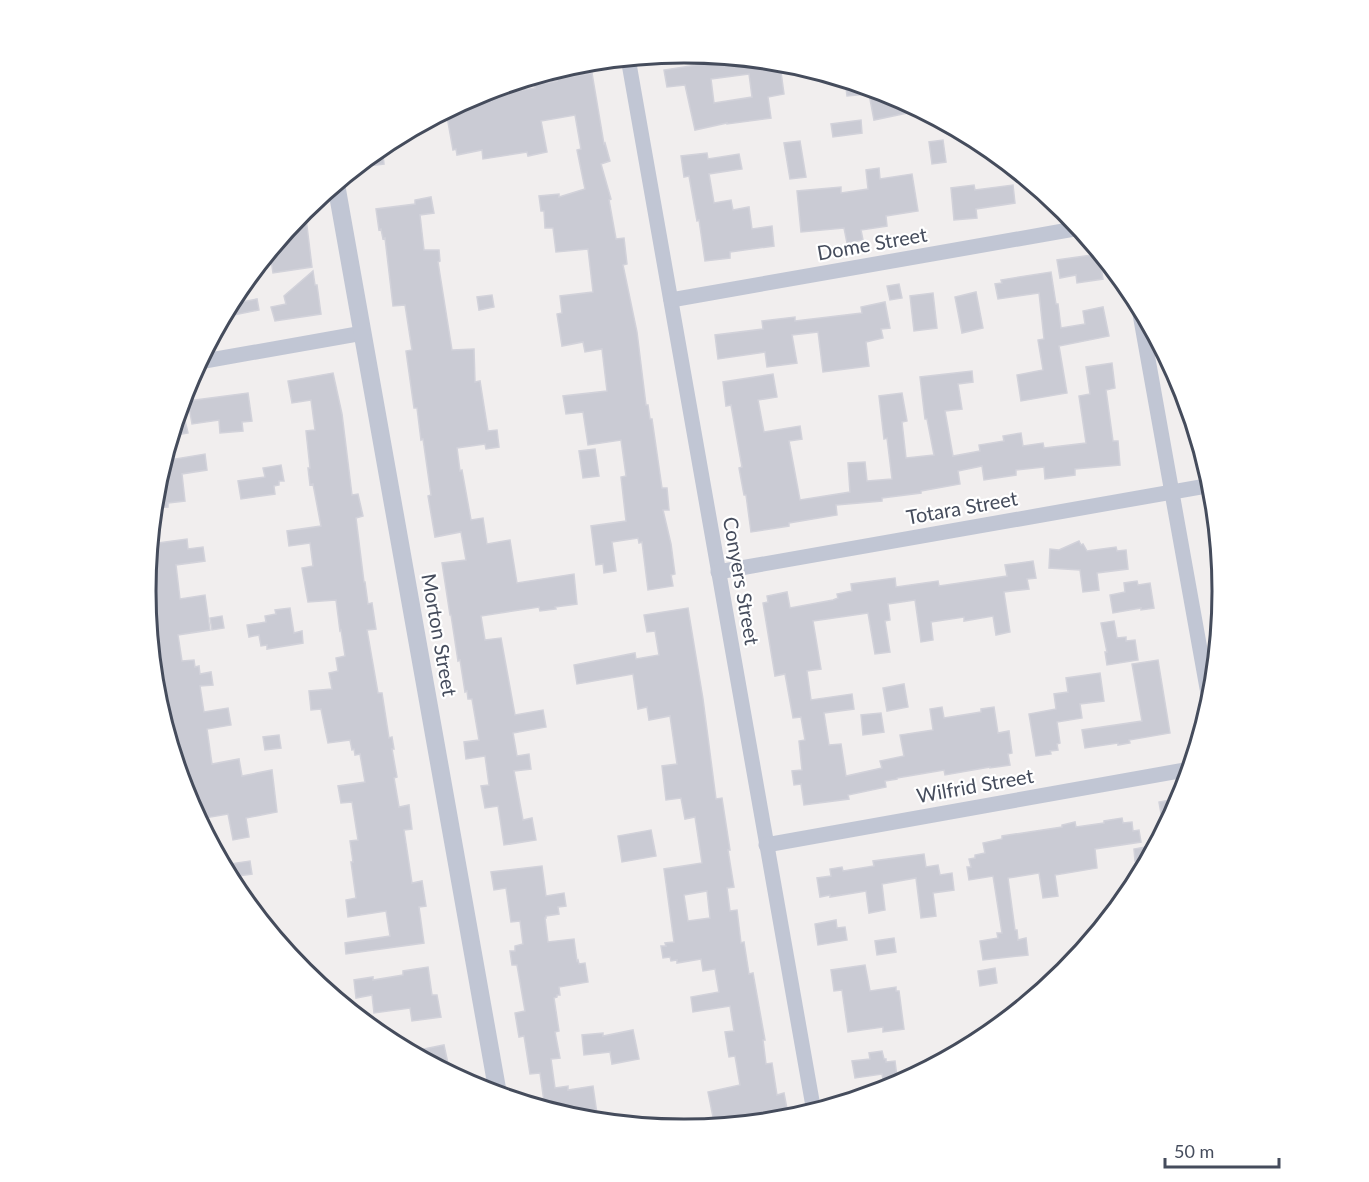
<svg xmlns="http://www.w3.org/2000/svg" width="1369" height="1182" font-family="Lato,sans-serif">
<rect width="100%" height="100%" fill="#f1eeee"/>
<g fill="#cacbd4" stroke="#d2d2da" stroke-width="1.5" fill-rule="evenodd">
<path d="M715,55L739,58L740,62L756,60L790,63L803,67V69L781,72L784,94L768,97L771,118L727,124V123L695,130L685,85L667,87L664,70L716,62ZM749,74L752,97L714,103L711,79Z"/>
<path d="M592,73L604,144L605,143L610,161L601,164L611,199L609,200L616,239L624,238L627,264L623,265L637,332L646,405H648L650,419H652L662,488H667L669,510H663L671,544L675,574L671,575L673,586L648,590L642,542L639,543L638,538L612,542L616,571L604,573L603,564L596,565L591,526L626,521L621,477L626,476L621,440L588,445L583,412L566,414L563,396L607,391L602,349L585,352L583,342L562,346L557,314L562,313L560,296L593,292L588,249L556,252L553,228H545L544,211H541L539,196L559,194V197L585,189L577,150L581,149L575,115L541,121L547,152L528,156L527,152L483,159L482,150L457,155L456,149L453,150L446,111L479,93L491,90L498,89L499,94L535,88L534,85L557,81V79Z"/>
<path d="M845,80L891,94L922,110L874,120L869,94L847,96Z"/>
<path d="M861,120L862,133L833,137L831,124Z"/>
<path d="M943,140L946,162L932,164L929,142Z"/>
<path d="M800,141L806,177L790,179L784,143Z"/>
<path d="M382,146L384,164L368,166L367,158Z"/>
<path d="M707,153L708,159L739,154L742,169L709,174L714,203L731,200L733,210L749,207L752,229L772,226L774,246L730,252V258L705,261L699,220L697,221L689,176L684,177L681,156Z"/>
<path d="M879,168L880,179L912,174L918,211L886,216L887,226L861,230L863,240L847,243L844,228L801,232L797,191L841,187V193L868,189L866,170Z"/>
<path d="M974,185L975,190L1013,185L1015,203L976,209L977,218L954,220L951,188Z"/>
<path d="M431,197L434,213L420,215L424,250H439L440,261L438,262L452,350L474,349L475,382L480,381L488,431L497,430L499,447L486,449L485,444L457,448L460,471L462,470L471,520L483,518L487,544L510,540L517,583L574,574L577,604L555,607L556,609L540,611L539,607L481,616L485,640L501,638L515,715L543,710L546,727L513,733L517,756L529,754L531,769L514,771L523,820L532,818L536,840L504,845L498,806L485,808L481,786L489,785L485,756L466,759L464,742L479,740L472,699H468L467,691L465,692L460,660L458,661L451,615H450L442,563L466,560L461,532L435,537L428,496L431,495L423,439L421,440L417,408H414L406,351L412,350L405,305L393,306L385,238L383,239L381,229L379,230L376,209L415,204V200Z"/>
<path d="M305,210L312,267L273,273L270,252Z"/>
<path d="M1099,254L1103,279L1077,283L1076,275L1060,278L1057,260Z"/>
<path d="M313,271L315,285H317L321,314L275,321L271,307L286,304L284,296Z"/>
<path d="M1051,272L1056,304H1058L1061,328L1085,324L1083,311L1103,307L1109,336L1059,346L1067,393L1021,401L1017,375L1043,370L1038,340L1044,339L1039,293L998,299L995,284L1002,283L1001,280Z"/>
<path d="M899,284L902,298L890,300L887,286Z"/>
<path d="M976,292L983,328L962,333L955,297Z"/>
<path d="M933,293L937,328L914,331L910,296Z"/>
<path d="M492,295L494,307L479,310L477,297Z"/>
<path d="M257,299L259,310L224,317L231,304Z"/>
<path d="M885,302L890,328L881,329L883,338L866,342L869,366L823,372L818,332L792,335L797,363L767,367L765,352L718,359L715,335L763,329L762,321L795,317V321L862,313L861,307Z"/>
<path d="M1112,363L1115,388L1106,390L1113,441H1118L1120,465L1075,469V475L1045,479L1044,467L1016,470V475L984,480L982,466L958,471L960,484L921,491V493L882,498V501L836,505L837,515L789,523V526L751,532L746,495H744L739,468L742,467L731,405L726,406L723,382L773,374L777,397L758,400L764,432L800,426L802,439L789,441L800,500L850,492L848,463L865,462L867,481L892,479L887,438L884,439L879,396L902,393L907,421L902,422L906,458L934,455L927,419H925L920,377L972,371L973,382L958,384L962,409L945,411L953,456L980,451L979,445L1004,441L1003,436L1021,433L1023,446L1043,443L1044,448L1086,443L1079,396L1090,394L1086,367Z"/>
<path d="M333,373L342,414L352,495L358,494L363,516L356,518L364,582H365L368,604L372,603L376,629L367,630L378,693H382L389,738L392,737L394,749H392L397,777L394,778L399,807L409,805L412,829L404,830L412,883L422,881L426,906L419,907L424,943L346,954L345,943L390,936L386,911L348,917L346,900L356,898L351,862H353L350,841L358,840L352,802L341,803L338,786L365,782L360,754L355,755L354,749L352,750L350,740L328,743L321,709L311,710L309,691L332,689L329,673L338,671L336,658L345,656L341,630L340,631L336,600L308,602L302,568L313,566L310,543L289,546L287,531L321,526L313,484L310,485L308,468H310L306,431L315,430L311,400L292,403L288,381Z"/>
<path d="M248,393L252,421L242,422L243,431L220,433L219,420L192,424L188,401Z"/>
<path d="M181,404L188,433L171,436L174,427Z"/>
<path d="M595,449L599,476L583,478L579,451Z"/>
<path d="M205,454L207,470L182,474L185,501L168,503V507L154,508L156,486L164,461Z"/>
<path d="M281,465L284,481H279V485L274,486L275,494L241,499L238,481L265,477L263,468Z"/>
<path d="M187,539L188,549L203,547L205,561L176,565L180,599L205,595L210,630L178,635L182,661L194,660L195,667L199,666L200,674L211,672L213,685L200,686L204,712L228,708L231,725L207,729L212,764L239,759L242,776L272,770L277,812L246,818L249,837L233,840L228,814L199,819L187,797L170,740L166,715H163L146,591L151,544Z"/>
<path d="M1079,541L1081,545L1083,544L1087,551L1116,547L1117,551L1126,550L1128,569L1097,573L1099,590L1083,592L1080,570L1049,568L1050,549L1059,550Z"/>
<path d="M1033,561L1036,578L1027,579L1029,589L1004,592L1010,632L996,635L993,616L964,621V617L931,622L933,640L921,642L915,600L888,604L890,620L885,621L890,652L875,654L868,613L813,621L821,669L807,671L811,700L852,694L854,709L824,713L829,745L841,744L846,776L882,768L880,761L904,756L900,735L933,730L930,709L942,707L944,718L981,712V709L994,707L998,733L1009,731L1012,753L1008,754L1010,765L990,768V767L945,775L944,770L897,778V779L885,781L886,787L848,795L849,799L804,805L801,784L794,785L792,771L802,770L799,741L805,740L801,717L793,718L785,674L775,676L763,603L768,602L767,596L787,592L790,608L833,600L838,598L837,594L852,591L851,584L895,578L896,587L938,581L939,586L1007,576L1005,565Z"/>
<path d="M1137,581L1138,585L1150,583L1154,608L1141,610V608L1113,613L1110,595L1125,592L1124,583Z"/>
<path d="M290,608L294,633L302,631L303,643L267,649V645L261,646L259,635L249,637L247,625L266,622L265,616L276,614L275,610Z"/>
<path d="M688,608L703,699L716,799L722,798L730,850H728L734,887L727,888L730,911L737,910L741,943L744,942L749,974L753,973L765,1040H763L766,1064L772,1063L777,1095L784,1093L789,1119L740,1124L739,1121L727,1124L726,1120L714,1122L708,1092L740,1085L735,1056L729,1057L725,1032L734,1031L730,1006L693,1012L691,997L719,992L715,969L703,971L701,959L677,963V960L671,961L670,957L663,958L661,946H666L665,943L674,942L664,869L702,863L695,817L685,819L681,798L666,800L662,766L677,764L670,716L649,720L647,707L638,709L633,674L577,684L574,665L635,653L636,659L659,655L655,631L647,632L644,615ZM707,891L710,918L688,921L684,895Z"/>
<path d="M222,616L224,628L212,630L210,618Z"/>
<path d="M1114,621L1117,638L1126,637V641L1135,640L1138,660L1107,665L1105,652H1107L1101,623Z"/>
<path d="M1158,660L1170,733L1129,740L1130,743L1118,745V743L1085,748L1082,730L1142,721L1132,664Z"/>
<path d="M1100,673L1104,701L1080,704L1082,718L1057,722L1060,743L1057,744L1058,750L1050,751L1051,754L1036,756L1029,714L1056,709L1054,694L1068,692L1066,678Z"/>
<path d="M904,684L908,707L887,711L883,688Z"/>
<path d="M881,713L884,732L863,735L861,715Z"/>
<path d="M279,735L281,748L265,750L263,737Z"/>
<path d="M1181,798L1175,810L1164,831L1159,802Z"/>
<path d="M1122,818L1123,823L1132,822L1133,831L1139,830L1141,842L1095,849L1097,868L1055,875L1058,896L1043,898L1039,873L1008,878L1015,930H1017L1018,940L1026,938L1028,955L983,960L980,941L998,938L997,933H1002L993,876L969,880L967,867H971L969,859L975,858V855L985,853L983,843L1002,839V836L1062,827V825L1075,822L1076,827L1104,823V821Z"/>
<path d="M651,830L656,856L622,862L618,836Z"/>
<path d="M1156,845L1149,858L1140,877L1137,861H1135L1134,849Z"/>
<path d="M924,854L926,867L938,865L940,875L952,873L954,890L933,893L936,916L921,918L916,878L882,884L885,910L869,913L866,891L830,897V895L820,897L817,878L831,876L830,869L842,867L843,871L874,866L873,861Z"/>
<path d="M250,861L252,874L230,877L223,865Z"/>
<path d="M542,866L546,896L564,893L566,906L558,907L559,914L546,916V918H545L548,942L574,939L577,961L578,960L579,964L585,963L588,982L559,987L560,995H557V997L554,998L559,1031L555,1032L560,1058L551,1059L555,1088L568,1086V1090L593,1086L598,1121L579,1119L545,1109L540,1073L530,1074L524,1036L519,1037L515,1013L525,1011L517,965H512L510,951H515V946L523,944L520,921L511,922L506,888L494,890L491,872Z"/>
<path d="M836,920L837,928L845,927L847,940L818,945L815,924Z"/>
<path d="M894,938L896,952L877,955L875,941Z"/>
<path d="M865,965L870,991L896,987V991H899L904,1029L883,1032V1027L848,1032L842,990L834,991L831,970Z"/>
<path d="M428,967L432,995H437L441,1017L412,1021L410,1008L374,1013L372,995L356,998L354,980L373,977V980L403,975V971Z"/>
<path d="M995,968L997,983L980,986L978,971Z"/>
<path d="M633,1030L639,1059L612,1064L610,1052L584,1055L582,1035L603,1033V1036Z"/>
<path d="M444,1045L450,1073L409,1052Z"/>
<path d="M882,1051L884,1059H886V1062L895,1061L897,1077L883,1079L882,1074L855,1078L852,1061L870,1059L869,1053Z"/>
</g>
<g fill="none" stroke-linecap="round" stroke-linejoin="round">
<g stroke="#c1c6d4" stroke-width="15">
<path d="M628,58L814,1112"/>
<path d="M671,300L1080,228"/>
<path d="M1138,303L1210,705"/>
<path d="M199,362L363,333"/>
<path d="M718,572L1212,485"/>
<path d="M766,845L1190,769"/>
</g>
<path stroke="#c1c6d4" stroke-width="18" d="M336,184L498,1094"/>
</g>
<g text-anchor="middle" stroke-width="4.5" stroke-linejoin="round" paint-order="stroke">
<g font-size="20" fill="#454c5c" stroke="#fff">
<text transform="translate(872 244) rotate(-10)" y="7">Dome Street</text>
<text transform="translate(962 508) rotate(-10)" y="7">Totara Street</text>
<text transform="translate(741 581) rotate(80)" y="7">Conyers Street</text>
<text transform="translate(439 635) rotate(80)" y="7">Morton Street</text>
<text transform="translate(975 786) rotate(-10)" y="7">Wilfrid Street</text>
</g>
</g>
<path d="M0 0H1369V1182H0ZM156 591a528 528 0 1 1 1056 0a528 528 0 1 1-1056 0Z" fill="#fff" fill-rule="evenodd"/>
<path fill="none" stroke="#454c5c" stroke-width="3" d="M156 591a528 528 0 1 1 1056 0a528 528 0 1 1-1056 0Z"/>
<path d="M1165 1158v9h114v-9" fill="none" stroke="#454c5c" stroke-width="3"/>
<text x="1174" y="1158" font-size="18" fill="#454c5c" stroke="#ffffff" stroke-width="4.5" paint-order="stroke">50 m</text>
</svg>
